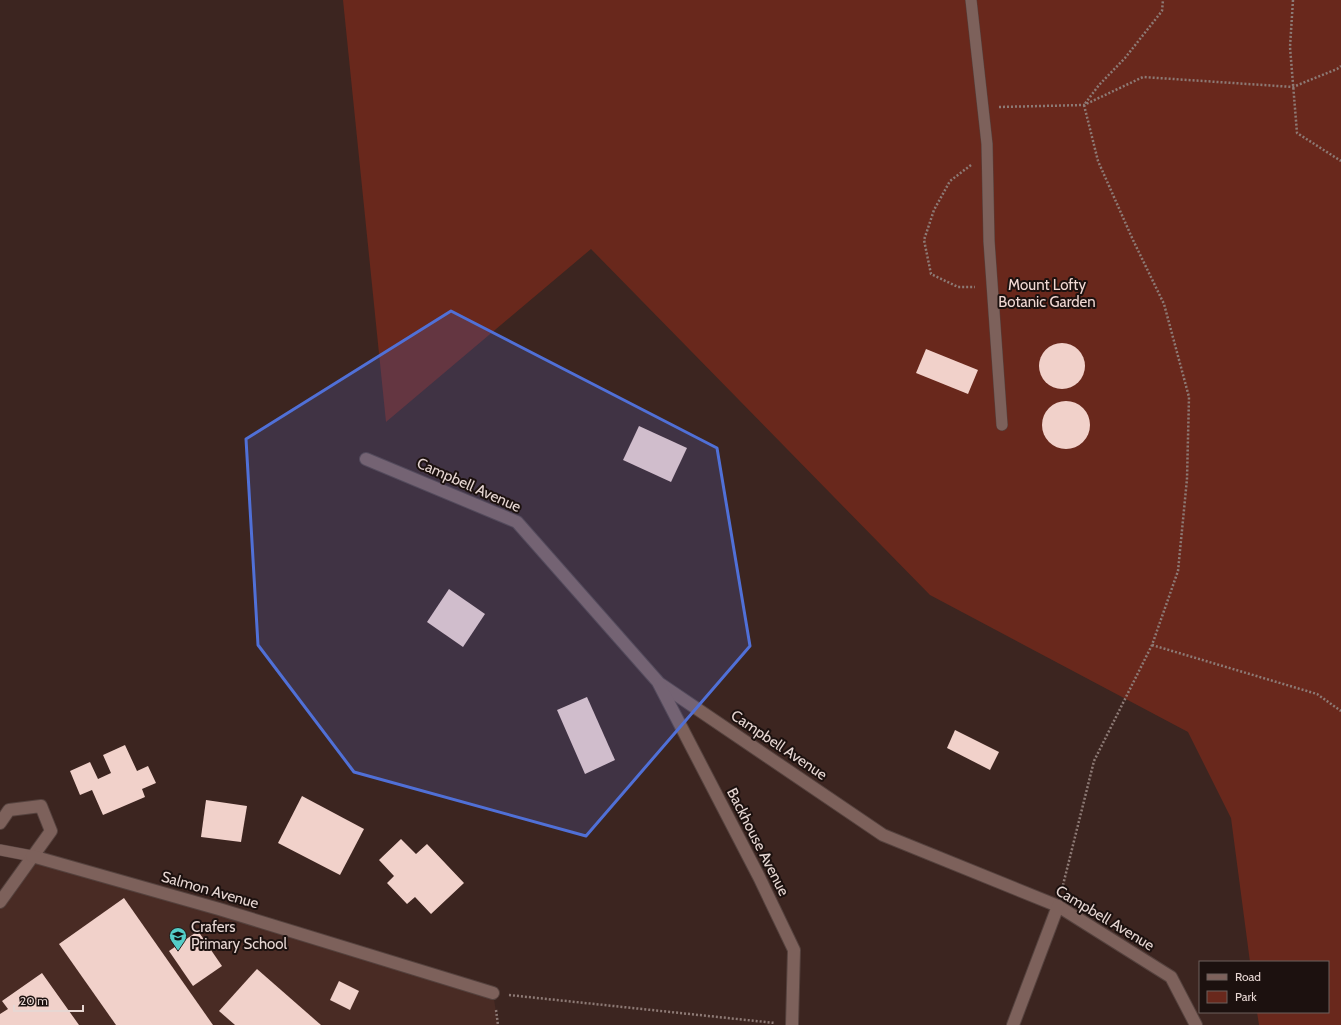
<svg xmlns="http://www.w3.org/2000/svg" width="1341" height="1025" font-family="Cabin,sans-serif">
<rect width="100%" height="100%" fill="#3c2520"/>
<path fill="#492b24" d="M32,856L493,993L498,1025H0V902Z"/>
<path fill="#69281c" d="M343,0H1341V1025H1259L1257,1012H1328V962H1250L1231,818L1188,732L930,595L591,249L386,422Z"/>
<g fill="#f1d1ca">
<circle cx="1062" cy="366" r="23"/>
<path d="M926,349L978,370L968,394L916,373Z"/>
<circle cx="1066" cy="425" r="24"/>
<path d="M639,426L687,448L671,482L623,460Z"/>
<path d="M449,589L485,614L463,647L427,622Z"/>
<path d="M587,697L615,760L585,774L557,710Z"/>
<path d="M955,730L999,752L990,770L947,748Z"/>
<path d="M125,745L137,771L148,766L156,783L142,789L145,797L103,815L92,790L80,795L70,771L90,762L98,779L111,773L103,755Z"/>
<path d="M302,796L364,829L340,875L278,843Z"/>
<path d="M206,800L247,806L241,842L201,837Z"/>
<path d="M401,839L416,854L427,844L464,883L431,914L415,897L407,904L387,883L394,876L379,860Z"/>
<path d="M124,898L213,1025H116L59,944Z"/>
<path d="M198,931L222,966L193,986L169,951Z"/>
<path d="M257,969L321,1025H235L219,1011Z"/>
<path d="M42,973L79,1025H0V1014L8,1009L2,1001Z"/>
<path d="M339,981L359,991L350,1010L330,1000Z"/>
</g>
<g fill="none" stroke-linecap="round" stroke-linejoin="round">
<defs>
<g id="service">
<path d="M971,0L987,144L989,241L1002,425"/>
<path d="M0,850L32,856"/>
</g>
<g id="minor">
<path d="M366,459L517,522L659,683L883,835L1058,906L1171,977L1196,1025"/>
<path d="M659,684L759,877L794,950L792,1025"/>
<path d="M0,823L9,810L41,806L51,831L0,902"/>
<path d="M32,856L219,909L493,993"/>
<path d="M1013,1025L1058,906"/>
</g>
</defs>
<use href="#service" stroke="#55423e" stroke-width="12"/>
<use href="#minor" stroke="#55423e" stroke-width="14"/>
<g stroke="#8d7a75" stroke-width="2.5" stroke-dasharray="2 2" stroke-linecap="butt">
<path d="M1293,0L1290,47L1297,133L1341,161"/>
<path d="M999,107L1084,105L1143,77L1293,87L1337,69L1341,66"/>
<path d="M971,165L950,181L934,210L924,240L931,274L958,287H975"/>
<path d="M1152,645L1317,694L1341,711"/>
<path d="M1062,889L1094,761L1152,645L1178,571L1187,479L1189,397L1164,304L1133,240L1098,161L1084,105L1099,85L1125,58L1162,11L1163,0"/>
<path d="M509,995L775,1023"/>
<path d="M496,1010L498,1025"/>
</g>
<use href="#service" stroke="#7d615b" stroke-width="11"/>
<use href="#minor" stroke="#7d615b" stroke-width="12"/>
</g>
<path fill="#5070d7" fill-opacity="0.2" stroke="#5070d7" stroke-width="3" stroke-linejoin="round" d="M451,311L717,448L750,646L586,836L354,772L258,645L246,439Z"/>
<defs>
<symbol id="school-pin" viewBox="-11 -11 22 30"><path d="M0 17L-7.5 6A9.5 9.5 0 1 1 7.5 6Z" fill="#54cdc8" stroke="#1c110f"/><path d="M0-5L7-2L0 1L-7-2ZM-4 1L0 2.5L4 1V4Q0 6-4 4Z" fill="#111"/></symbol>
</defs>
<g fill-rule="evenodd">
<use href="#school-pin" x="168" y="926" width="20" height="27"/>
</g>
<g text-anchor="middle" stroke-width="4" stroke-linejoin="round" paint-order="stroke">
<g font-size="15" fill="#f1d9d4" stroke="#1c110f">
<text x="1047" y="290">Mount Lofty<tspan x="1047" dy="17">Botanic Garden</tspan></text>
</g>
<g font-size="15" fill="#e7d7d3" stroke="#1c110f">
<text transform="translate(469 485) rotate(24)" y="5">Campbell Avenue</text>
<text transform="translate(779 745) rotate(34)" y="5">Campbell Avenue</text>
<text transform="translate(758 842) rotate(63)" y="5">Backhouse Avenue</text>
<text transform="translate(210 890) rotate(16)" y="5">Salmon Avenue</text>
<text transform="translate(1105 918) rotate(31)" y="5">Campbell Avenue</text>
</g>
<g font-size="15" fill="#e7d7d3" stroke="#1c110f" text-anchor="start">
<text x="191" y="932">Crafers<tspan x="191" dy="17">Primary School</tspan></text>
</g>
</g>
<rect x="1199" y="961" width="130" height="52" fill="#1c110f" stroke="#6d605d"/>
<rect x="1207" y="974" width="20" height="6" fill="#7d615b" stroke="#6d605d"/>
<text x="1235" y="981" font-size="12" fill="#e7d7d3">Road</text>
<rect x="1207" y="991" width="20" height="12" fill="#69281c" stroke="#6d605d"/>
<text x="1235" y="1001" font-size="12" fill="#e7d7d3">Park</text>
<path d="M14 1005v6h69v-6" fill="none" stroke="#e7d7d3" stroke-width="2"/>
<text x="20" y="1005" font-size="12" fill="#e7d7d3" stroke="#1c110f" stroke-width="3" paint-order="stroke">20 m</text>
</svg>
